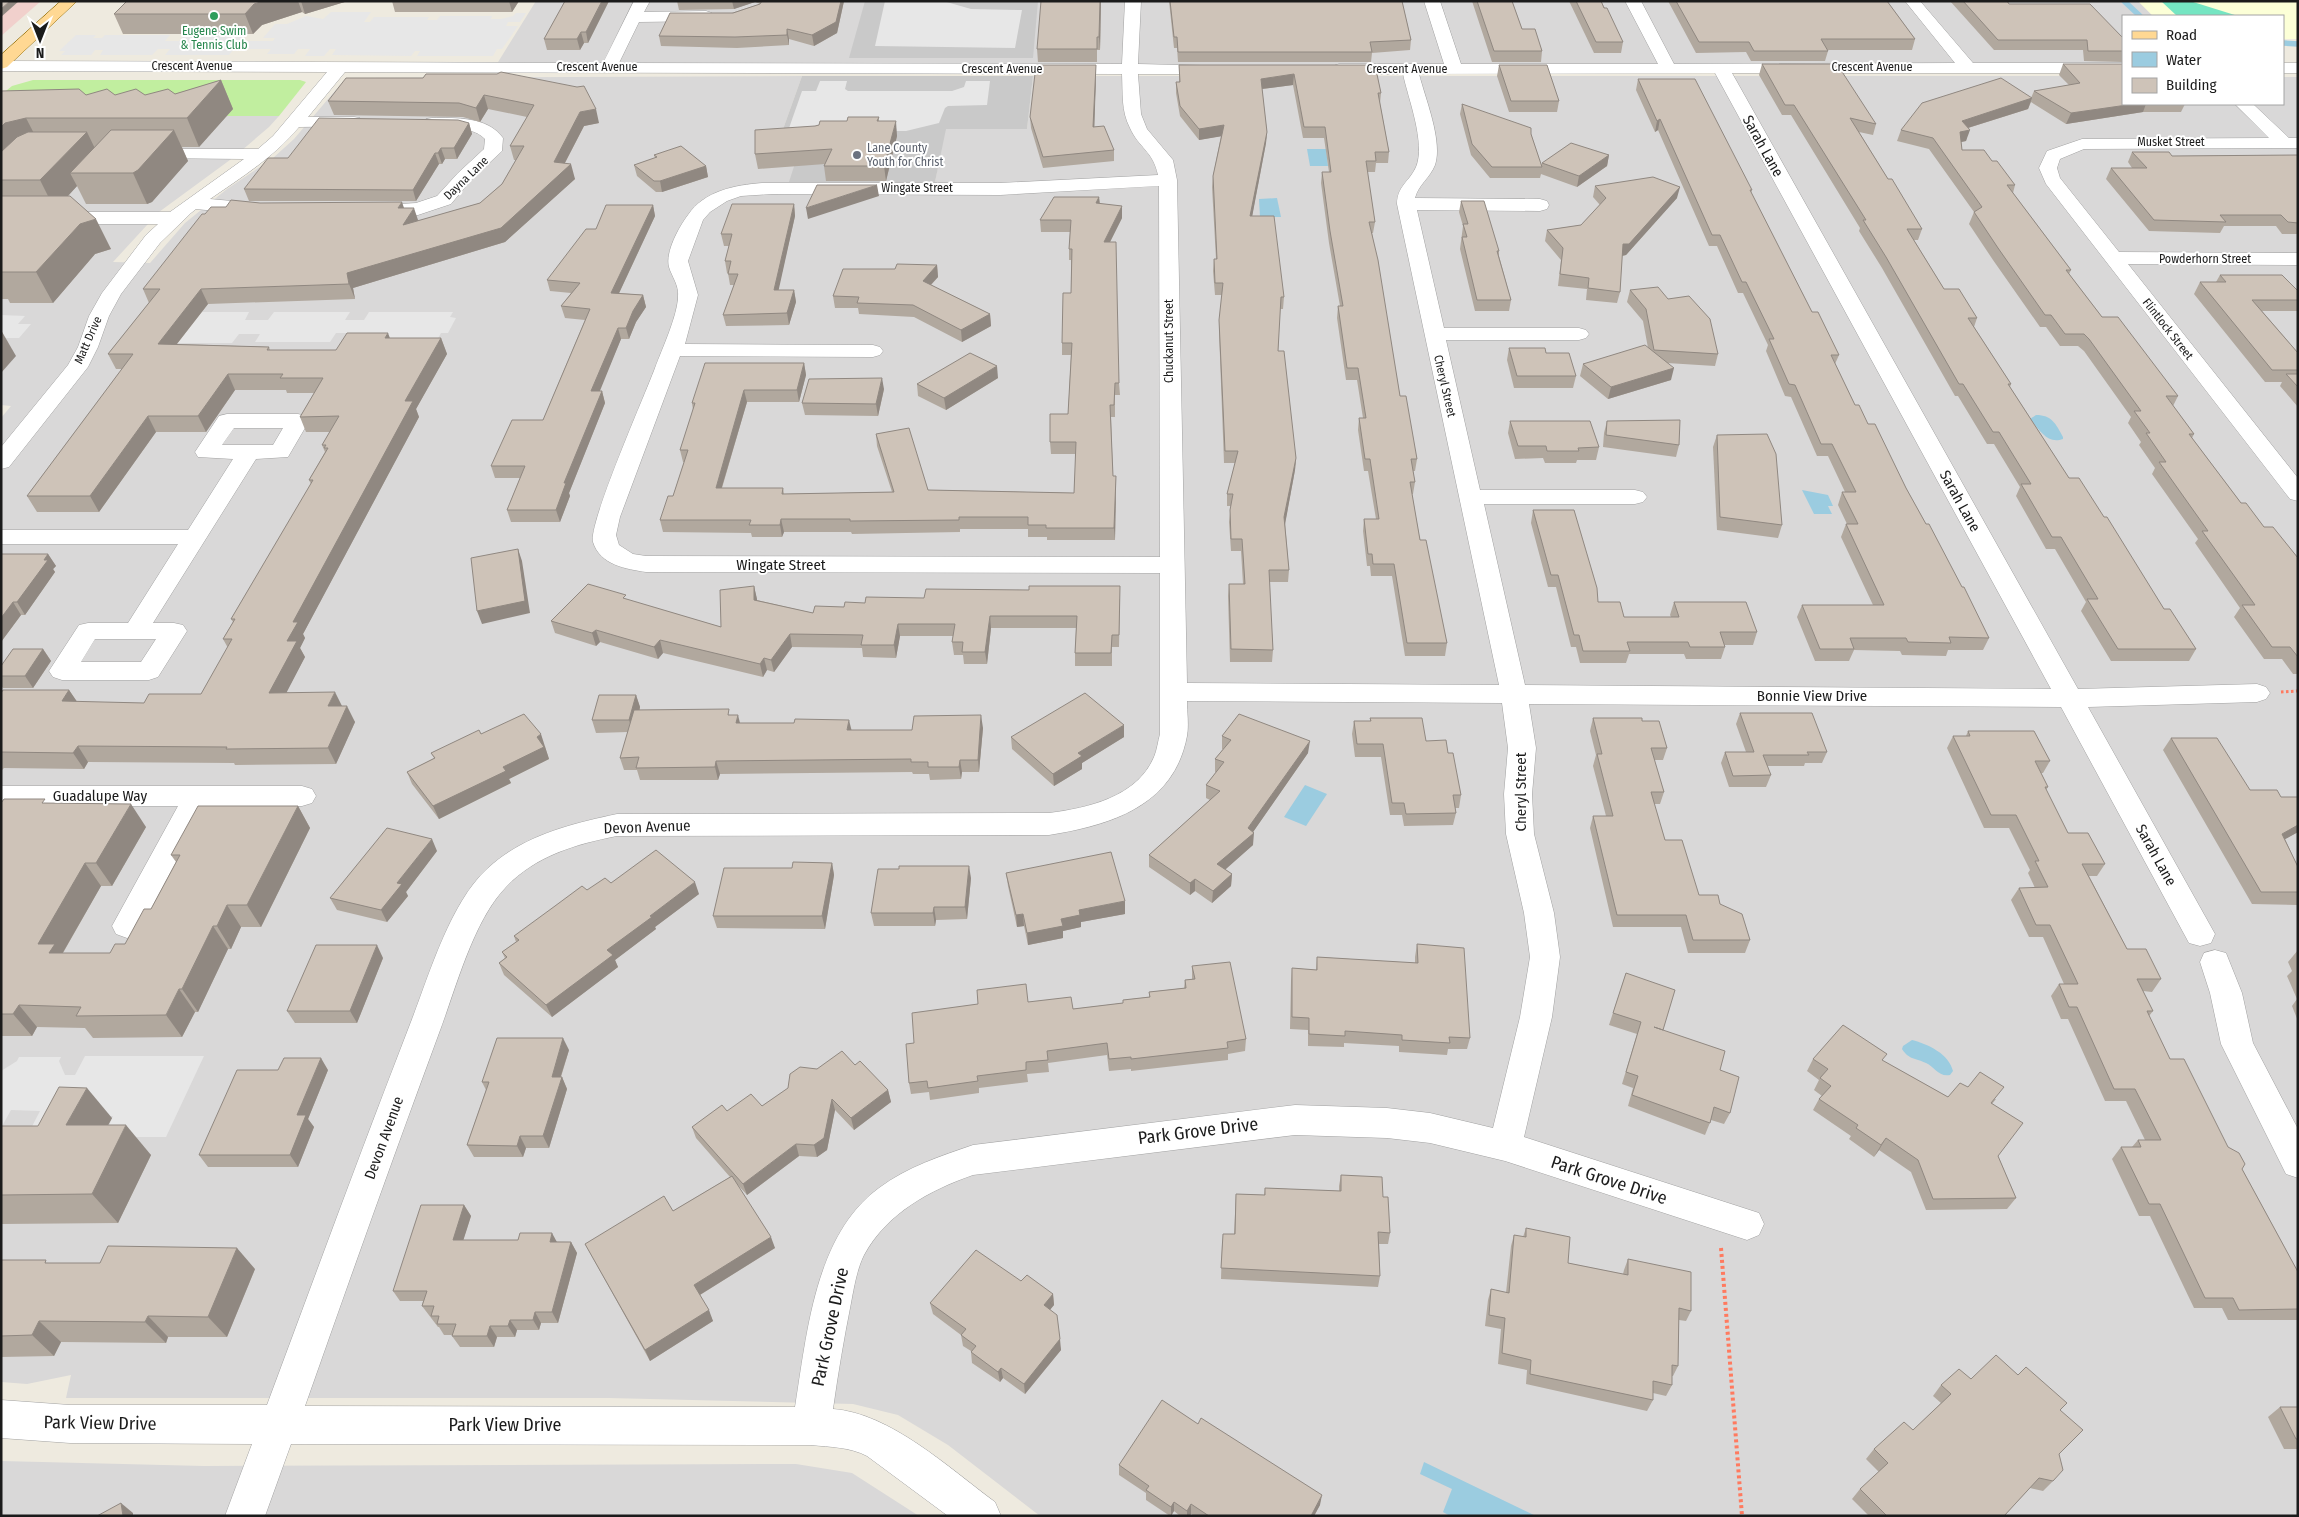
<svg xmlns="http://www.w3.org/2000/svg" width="2299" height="1517" font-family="'Fira Sans Condensed',sans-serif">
<rect width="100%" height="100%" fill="#eeeadf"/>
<g fill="#d9d8d8">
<path d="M536,1H2138L2153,16H2123V68L495,67Z"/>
<path d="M802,76L782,132L935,182L945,129H1027L1033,76H2123V104H2283V77H2298V1516H1040L948,1445L898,1415L853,1404L609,1398H66L71,1375L27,1384L1,1382V418L11,406L1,405V158L76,116H279L269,127L234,157L159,212L113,262L150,263L185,223L227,189L273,158L294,139L340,85L350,80L362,78Z"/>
<path d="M1,1461L204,1466L796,1464L852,1473L919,1516H1Z"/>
</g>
<path fill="#f1d0cc" d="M1,1H41L1,36Z"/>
<path fill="#fcffd7" d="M2138,1H2298V39H2283V16H2153Z"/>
<g fill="#c9c9c9">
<path d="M865,1H1038L1033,58H849Z"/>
<path d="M802,76H1033L1027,129H946L935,182H789L805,132H782Z"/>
</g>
<path fill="#c1ee9f" d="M33,80H300L306,82L279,116H1V95L12,86Z"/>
<path fill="#75e5c2" d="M2161,1H2190L2238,16H2177Z"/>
<g fill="#e7e7e7">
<path d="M885,1H943L971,9L1022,10L1015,48L875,46Z"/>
<path d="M331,12H371L364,22H370L374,17H429L427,20H437L440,16H492L491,19H501L513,16L516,13H526L520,22H508L506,26H518L502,49H497L493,56H417L420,51H415L411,56L332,55L336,49H330L324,56H305L310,49H298L294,54H267L271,49H234L229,55H165L170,49H158L152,55H100L103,50H95L91,55H61L65,51H59L76,35H96L93,38H102L105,35H170L165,41H179L184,35H244L240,41H273L275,38H263L275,24H287L306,16L323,19Z"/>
<path d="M820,81H847L845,89L848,91H952L964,87L966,81H990L987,105L948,106L945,108L939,123L906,131H788L802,91H816Z"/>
<path d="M171,312H249L245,320H268L274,312H350L345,320H364L369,312H453L450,317L456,318L448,333H441L436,342H353L358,333H336L330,342H255L260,334H239L232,343H149Z"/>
<path d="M1,315L25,316L18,324H31L19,338H1Z"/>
<path d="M85,1056H204L166,1137H104L113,1116H85L27,1136L40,1111L11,1110L1,1128V1071L17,1061L19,1057H61L59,1061L65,1075H75Z"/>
</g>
<g fill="#9bcce0">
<path d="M1307,149H1326L1328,166H1310Z"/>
<path d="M1277,198L1281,217H1260L1259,199Z"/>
<path d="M2036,415C2052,415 2056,424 2063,437V439C2047,445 2039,429 2030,419Z"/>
<path d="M1802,490L1828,495L1833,506H1828L1832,514H1814Z"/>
<path d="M1305,785L1327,794L1306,826L1284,817Z"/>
<path d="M1912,1040C1928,1044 1949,1054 1953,1071L1950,1075C1938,1077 1935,1067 1926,1063C1916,1058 1909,1060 1902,1049L1903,1046Z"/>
<path d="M1424,1462L1536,1516H1450L1443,1512L1452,1489L1420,1474Z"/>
</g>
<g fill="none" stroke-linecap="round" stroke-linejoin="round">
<g stroke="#9bcce0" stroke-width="5.5">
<path d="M2124,1L2140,16"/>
<path d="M2283,43L2298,44"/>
</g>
<defs>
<g id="minor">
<path d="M634,1H650L644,12L706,11L712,13L714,16L712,19L706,21L639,22L619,63L1122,64L1125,1H1141L1138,64L1222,66L1224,69L1222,72L1216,74H1138L1141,114L1147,129L1173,160L1177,180L1187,683L1499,685L1397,204C1397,186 1410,181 1416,167C1426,143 1408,98 1403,74H1339L1333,72L1331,69L1333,66L1339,64H1444L1424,1H1440L1461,64H1658L1625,1H1641L1674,64L1955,63L1905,1H1920L1973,63H2123V73H1732L2078,689L2257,684L2266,687L2270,693L2266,699L2257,702L2088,707L2215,934L2211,943L2200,946L2189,943L2061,707L1529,704L1536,748L1532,794L1534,834L1554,913L1560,957L1552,1017L1524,1137L1759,1213L1764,1224L1759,1235L1747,1240L1505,1161L1430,1143L1387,1138L1295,1135L973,1175C930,1190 887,1213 864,1255C857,1269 854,1287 851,1303C844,1338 838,1373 833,1409C890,1413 949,1468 995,1502L1001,1516H948L867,1456C850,1447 830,1447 811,1445L291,1444L265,1516H225L252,1444L70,1443L1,1438V1400L70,1405H267C314,1279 360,1153 409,1027C428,979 449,904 487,869C522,836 570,824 617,814L1049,813C1088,808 1137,797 1154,757C1157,750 1158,741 1160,734V573L646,572C626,569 600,565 593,542C588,524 645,395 655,368C662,349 678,315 678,296C679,285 672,277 669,267C665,252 679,227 688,215C704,191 735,185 762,183H1000L1158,175C1153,151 1139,148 1130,128C1121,111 1123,93 1122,74L345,72L308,117H354L360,118L363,122L360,126L299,127C274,157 242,177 210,199L265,204L272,206L274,210L272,214L265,216L196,209L191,213L160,243L121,294L109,316L98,347L88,367L9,467L1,469V447L68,365L78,347L89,316L102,293L146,235L158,224H1V212H170L244,159L147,158L141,157L138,153L141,149H258L273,136L327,72L1,71V61L603,63ZM1715,73L2051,689L1525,685L1484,504H1635L1643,502L1647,497L1643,492L1635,490H1480L1446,340H1579L1586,338L1589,334L1586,330L1579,328H1444L1417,210L1540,211L1547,209L1549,205L1547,201L1540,199L1415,198C1418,185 1430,178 1435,165C1443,141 1425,98 1419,74ZM1159,186L1160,557L646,556L633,554L619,545L616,535L620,517L680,356L873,357L880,355L883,351L880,347L873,345L685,344L698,295L688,261L703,220L710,212L727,201L741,196L772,194L1000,195ZM1187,701L1502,703L1508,748L1504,794L1506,834L1524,913L1530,957L1520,1017L1493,1128L1430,1113L1387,1108L1295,1105L973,1145C941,1156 907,1167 879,1188C815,1235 807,1333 795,1407L305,1406C349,1281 393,1157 439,1033C456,988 473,921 506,887C535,856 576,844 617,836L1049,835C1111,825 1174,806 1187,736C1189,725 1187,712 1187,701Z"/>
<rect x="2283" y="63" width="15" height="10"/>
<path d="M2235,104H2253L2289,138H2298V148L2084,149L2060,159L2057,168L2060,178L2119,252L2298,253V265L2128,264L2298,478V501L2290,499L2046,184L2039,168L2047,151L2082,139L2269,138Z"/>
<path d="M432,118C456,118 487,116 503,138L502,151L470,181L451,204L418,215L371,214L369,210L371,206L416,203L437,196L458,173L484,149L485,139C469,123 446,132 426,127L423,123L426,119Z"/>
<path d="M227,414H298L306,416L309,421L288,457L256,459L153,623H174L183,625L187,631L158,677L149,680H62L53,677L49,671L79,625L88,623H128L178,544H1V530H188L233,459L198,457L195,452L219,416ZM234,428H283L273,445H222ZM95,639H156L141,662H81Z"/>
<path d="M1,786H302L312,789L316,796L312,803L302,806H207L138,934L127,938L116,934L112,926L178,806H1Z"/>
<path d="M2215,950L2226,953L2242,993L2253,1043L2298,1129V1178L2286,1174L2221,1044L2210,993L2200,962L2204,953Z"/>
</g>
<path id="major" d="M61,1H77L7,67L1,69V55Z"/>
</defs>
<use href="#minor" stroke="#a2a2a2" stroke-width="1"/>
<use href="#major" stroke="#926c00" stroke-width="1"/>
<path stroke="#ff7a5f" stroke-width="3" stroke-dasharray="2.5 2.5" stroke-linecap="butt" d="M2281,692L2298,691"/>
<path stroke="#ff7a5f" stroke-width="4" stroke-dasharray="3 3" stroke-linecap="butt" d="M1721,1248L1742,1516"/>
<use href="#minor" fill="#fff" fill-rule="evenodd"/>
<use href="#major" fill="#ffd893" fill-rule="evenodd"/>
</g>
<g fill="#b1a89e">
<path d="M127,1H348L305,14L302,12L262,25L253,34H123L114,14Z"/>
<path d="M392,1H519L512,12H395Z"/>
<path d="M565,1H609L588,43H584L580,50H547L544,39Z"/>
<path d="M677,1H844L837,33L814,46L789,39V45L737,48L661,46L659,36L760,4L755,2L734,9L679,10Z"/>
<path d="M1101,1L1100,50H1097V62H1038L1037,49Z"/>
<path d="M1169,1H1402L1411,40L1410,50L1372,53L1371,62H1178L1177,48H1174Z"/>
<path d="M1472,1H1512L1522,29L1542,51L1541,62H1492Z"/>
<path d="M1569,1H1601L1623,42L1621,53H1594Z"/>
<path d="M1668,1H1887L1915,39L1912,50H1828V51L1825,61H1751L1746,52L1696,53Z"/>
<path d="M1950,1H2007L2009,4L2123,38V62L2084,61L2083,50H1994Z"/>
<path d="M1762,64L1876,124L1873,135L1859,132L1888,179L1922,229L1918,240H1914L1944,289L1977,318L1974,327L2011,384L2010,387L2069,478L2164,609L2196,649L2189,661H2111L2081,611L2086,602L2055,549H2046L2016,496L2020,487L1994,444H1987L1958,396H1955L1882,268L1859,231L1860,228L1791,115H1782L1759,75Z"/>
<path d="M2063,64L2123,104H2185L2181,112H2143L2066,124L2031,102L2028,109L1968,128L1966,141L1961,142L1962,150L1992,161L2015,185L2013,193L2071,270L2069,274L2102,317L2178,396L2173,406L2194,434L2192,438L2241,503L2264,527L2298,558V674H2293L2282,659H2264L2234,617L2240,608L2195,543L2198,539L2152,474L2155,468L2139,445L2141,442L2128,423L2131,417L2084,351L2078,346H2060L2046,327H2040L1993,260L1969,224L1974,212L1929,149L1897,141L1901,130L2031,98L2034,91L2069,85L2059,75Z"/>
<path d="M1179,65H1375L1381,93L1380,103L1389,152L1388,163H1376L1375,172H1367L1375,222L1373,233H1372L1400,396L1417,459L1415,471H1413L1415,482L1413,494H1412L1420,540L1447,643L1445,656H1405L1392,576H1371L1370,566H1367L1363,531L1364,519H1376L1368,471H1364L1358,430L1359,418H1363L1357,380H1346L1337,318L1338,306H1340L1329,243L1321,183L1322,172H1329L1324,138H1303L1293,85L1262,89L1267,132L1266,143L1252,216L1284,297L1283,309H1280L1278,351L1296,458L1295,470L1285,523L1289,570L1288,582H1269L1273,650L1272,662H1230L1228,596L1229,584H1243L1241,551H1231L1229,522L1231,506H1227V494L1235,463H1224L1219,331L1222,295H1215L1213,271L1214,259H1216L1212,187L1213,176L1221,136L1199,140L1180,116L1176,93V82H1179Z"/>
<path d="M1499,65L1559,101L1557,112H1509L1497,76Z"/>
<path d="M426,74L599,123L584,126L565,163L575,179L505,242L353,288L355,299L208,304L177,344L269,347L270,350H336L390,338H441L447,354L416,409L419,417L303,634L305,638L300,648L305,657L286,692L342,706L355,722L336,764L235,765L234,763L88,762L84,769L4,768L1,771V693L69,690L77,702L144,703L201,694L228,648L223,639L233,622L231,619L311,484L309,480L325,452L322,445L330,432H306L300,417L314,393H287L286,390H235L206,432H156L99,512H37L27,496L122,369H116L108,354L149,303L143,289L205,214L226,207L260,203L404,208L418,221L480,203L502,184L516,160H514L510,146L527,117L488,109L480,122L463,117L334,115L328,101L423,78Z"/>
<path d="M1096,76L1094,127L1114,150V161L1043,168L1031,128L1030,117Z"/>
<path d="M1638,79L1752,190L1751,193L1812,312L1839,355L1835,364L1855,405L1868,424L1906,488L1989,638L1983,650H1948L1946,656L1902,655L1900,651L1854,650L1849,661H1815L1797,617L1802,605H1873L1841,537L1846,524H1847L1838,505L1842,492H1845L1828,456H1817L1791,397L1785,396L1766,351L1768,345L1743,293H1738L1717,246H1709L1658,130L1655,132L1636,90Z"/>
<path d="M221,80L233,109L199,147H182L188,161L152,202L147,204H86L77,186L68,196L111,249L95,254L53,303H10L8,299H1V91L86,95H145L175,94Z"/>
<path d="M1462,104L1531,134L1541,165L1542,163L1609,155L1607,166L1577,187L1541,174L1540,178H1490L1471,155L1460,114Z"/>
<path d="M879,117V121L897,136L886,181H826L824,166L825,164L758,169L755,154L815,126Z"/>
<path d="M469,123L472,134L457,159H445L442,164H439L416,201H249L244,189L288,158Z"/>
<path d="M2132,152L2172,156L2298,155V234H2282L2276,226H2224L2220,233L2149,231L2106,179L2111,168H2132L2128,162Z"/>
<path d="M654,155L706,166L708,177L662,192H656L637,176L634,165L655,158Z"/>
<path d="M1595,186L1677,198L1626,255L1622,256L1620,292L1617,303L1586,300L1587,289L1558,286L1561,260L1545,241L1547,230L1581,225L1600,205L1593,197Z"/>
<path d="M1099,197L1100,204L1122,206V218L1110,242L1119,383L1120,395H1115V417H1111L1113,476H1116L1115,540H1047V537H1028V529H960V532L852,534L851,532H784L782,537H752L751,533L663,532L660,520L673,496L684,462H683L680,450L693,410L692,403L804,363L806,375L799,402H747L722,488H783L784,494L892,492L877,446L876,434L928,490L1074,493L1076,454H1051L1050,442L1068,414L1071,355H1062V343L1071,293V260H1069V249L1070,232H1041L1040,220Z"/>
<path d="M1461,201L1499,251V256L1511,300L1509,311H1475L1460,249L1463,226L1459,212Z"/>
<path d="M794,204L795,216L778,290H794L796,302L789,325L726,326L723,315L734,285H730L728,273H727L725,261L729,246H724L721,234Z"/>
<path d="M653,205L655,216L619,293L643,295L646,307L636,322L629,339H621L599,391H602L605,403L569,493L570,496L560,522H511L507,510L520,478H495L491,466L543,420L585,320L565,318L561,306L571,293L550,291L547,280L596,229Z"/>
<path d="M937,265L938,277L931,285L990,314L991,326L962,342L914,317L859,314L858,308H835L833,296L895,269Z"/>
<path d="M2220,275L2298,291V311H2262L2298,353V407L2280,386L2282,382H2265L2194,294L2200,282H2216Z"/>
<path d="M1630,290L1668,299L1718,354L1715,366L1667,363L1671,380L1608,399L1580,376L1583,364L1648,348L1643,321L1627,302Z"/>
<path d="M1509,348L1546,353L1576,376L1573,388H1514L1507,360Z"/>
<path d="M998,378L946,410L918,396L917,384Z"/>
<path d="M884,389L878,416L805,415L802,403Z"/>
<path d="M1510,421L1599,447L1596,460H1577L1576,463H1545L1543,458L1515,459L1508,433Z"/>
<path d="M1607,421L1679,445L1676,457L1603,447L1604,433Z"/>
<path d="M1717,435L1782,525L1778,538L1717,530L1713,447Z"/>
<path d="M1533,510L1598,602L1624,617H1671L1670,615L1674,602L1757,632L1753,645H1725V647L1721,659H1686L1684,654H1629L1626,663H1580L1576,647H1571L1556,587H1548L1531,523Z"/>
<path d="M1,554H48L56,566L53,569L55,572L25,615H21L1,642Z"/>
<path d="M754,586L757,600L813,613L865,603L924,598L1120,599L1119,647H1112V666H1075V653L1076,628H991L987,664H964L963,655H954L952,642L953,636H900L896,658L863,657L862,648L792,647L774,672L767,670L763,677L663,653L658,659L600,642L596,646L555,633L551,621L627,600L721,627Z"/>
<path d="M43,649L51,661L33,688H3L1,686V666Z"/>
<path d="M636,695L640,707V710L731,715L740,723L851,730H912L983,728L979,772H962L961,779L930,780L929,774H913L912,772L720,774L718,780H640L637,770H624L620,758L628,732L596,733L592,720Z"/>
<path d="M1740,713L1827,752L1822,763H1805L1804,766H1767L1771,775L1766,787H1729L1721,763L1725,752H1746L1736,724Z"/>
<path d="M1370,718L1426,741L1448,753L1461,795L1459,808H1455L1456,813L1453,825L1404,826L1402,815H1390L1381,757H1355L1352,734L1354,721H1370Z"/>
<path d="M1593,718L1642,721L1667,748L1663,760H1654L1664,792L1660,804H1654L1665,840L1699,895L1720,904L1750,940L1745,953H1688L1681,927H1613L1590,828L1593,816H1606L1593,766L1596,755L1590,731Z"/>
<path d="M1968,731L2050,761L2043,773H2041L2048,787L2046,790L2068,833L2105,864L2097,876H2089L2127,949L2161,979L2152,992L2143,991L2153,1011L2149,1016L2170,1059L2242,1169L2298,1272V1320H2228L2222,1308H2194L2150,1216H2139L2112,1159L2121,1147H2132L2138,1140H2145L2126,1101H2105L2068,1019H2061L2051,996L2059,984H2064L2043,937H2029L2011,900L2019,888H2035L2028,873L2030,870L2009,828H1984L1947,748L1953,736H1966Z"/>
<path d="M481,734L546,747H545L549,759L509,779L511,783L439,819L412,784L407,772L434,758L431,753Z"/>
<path d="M1222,736L1308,753L1253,832V845L1225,869L1232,874L1231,886L1212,903L1195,891L1190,895L1149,867V855L1210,800L1206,798V785L1216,772H1215V759L1223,749H1222Z"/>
<path d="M1011,737H1124L1082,763V769L1054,786L1012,749Z"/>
<path d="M2171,738L2250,790L2281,797H2298V832L2285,839L2298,867V905L2252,904L2163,750Z"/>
<path d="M1,803H47L146,827L112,886H101L63,953H110L125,944L151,909L176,862L171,855L298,806L310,828L261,927H241L231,949H228L198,1012H195L182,1037L93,1038L85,1028L37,1027L32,1036H1Z"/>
<path d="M437,851L406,892L408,896L387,922L337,910L330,898Z"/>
<path d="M832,863L834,875L825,929L717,928L713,916L792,868Z"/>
<path d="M1006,873L1125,914L1081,922V927L1063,931V938L1028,945L1024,926L1017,927L1008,886Z"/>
<path d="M971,878L967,919L936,920L935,926H874L871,913Z"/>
<path d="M611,883L699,894L655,927L656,929L615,960L618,967L552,1017L504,975L499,963L505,958L502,952L516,942L514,936L587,890Z"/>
<path d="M1417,944L1470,1038L1467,1049H1448L1447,1055L1399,1052V1046L1344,1043V1047L1308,1046V1030L1290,1029L1291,981L1292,968L1316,970L1317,957L1415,963V957Z"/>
<path d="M2298,950V1021L2292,1006L2297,999L2287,976L2292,971L2288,962Z"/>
<path d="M383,958L357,1023H295L287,1011Z"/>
<path d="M1192,966L1246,1039L1245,1051L1228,1054V1060L1131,1071V1069L1109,1071L1107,1055L1048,1063L1049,1072L1027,1074L1028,1082L979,1088V1093L930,1100L929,1092L911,1094L909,1083L914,1043L1028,1002L1073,1009L1123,1003V1000L1149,997V992L1184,988L1185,980L1192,979Z"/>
<path d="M1626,973L1663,1030L1720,1070L1730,1113L1724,1124L1711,1120L1705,1135L1628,1106L1633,1088L1622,1084L1637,1034L1609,1025Z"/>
<path d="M569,1050L561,1077H562L567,1089L549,1148H526L523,1157H474L467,1145L486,1090L482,1082Z"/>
<path d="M1813,1059L1883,1061L1948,1097L1996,1099L1992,1104L1998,1156L2016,1198L2007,1209L1926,1210L1911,1172L1879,1150L1874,1157L1849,1139L1851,1136L1813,1110L1819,1099L1822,1096L1814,1090L1819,1080L1807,1071Z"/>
<path d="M855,1065L888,1090L891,1102L854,1130L835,1110L827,1150L817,1157L799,1156L747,1195L737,1184L775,1248L700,1295L713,1321L650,1361L585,1244L673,1211L730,1177L696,1138L692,1127L727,1111L762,1106L817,1069Z"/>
<path d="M328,1070L308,1119L314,1127L298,1167H208L199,1155Z"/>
<path d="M112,1118L108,1125L151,1155L118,1223L1,1224V1126H38Z"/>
<path d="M1341,1175L1383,1197L1390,1233L1388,1244H1379L1380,1276L1378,1287L1221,1279L1222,1245L1234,1234L1236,1194L1264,1195L1265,1188L1339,1191V1186Z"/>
<path d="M464,1205L471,1216L463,1240L571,1242L577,1253L558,1323H541L539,1330H517L515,1337H497L494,1347H460L452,1336L453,1335H444L439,1327H438L422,1306L423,1301H400L393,1291Z"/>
<path d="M1526,1228L1568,1263L1623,1274L1624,1270L1628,1259L1691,1311L1686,1321L1679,1320L1678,1366L1673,1376H1672V1385L1666,1396L1653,1393V1400L1647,1411L1526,1384L1527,1370L1498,1364L1501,1329L1485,1326L1488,1300L1491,1289L1506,1293L1511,1246L1514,1235L1523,1237Z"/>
<path d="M1,1260L49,1263L255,1269L227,1337H168L166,1343L61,1342L54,1356L1,1357Z"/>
<path d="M1021,1281L1053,1294L1054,1305L1050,1309L1061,1350L1025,1394L1003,1378L1000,1382L972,1363L971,1352V1351L963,1346L961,1335L933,1314L930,1303Z"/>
<path d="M2018,1375L2060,1410L2059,1454L2053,1481L2043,1491L2030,1488L2004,1516H1869L1852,1499L1860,1489L1879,1472L1866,1459L1874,1449L1913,1430L1941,1403L1933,1396L1941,1385L1971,1379Z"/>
<path d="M2280,1407H2298V1449H2284L2268,1417Z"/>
<path d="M1119,1465L1320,1505L1314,1516H1194L1191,1514L1190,1516H1180L1174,1511L1171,1516H1170L1146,1500V1493L1119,1475Z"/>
</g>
<g fill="#908881">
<path d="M10,1H19L1,17V9Z"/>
<path d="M264,1H298L302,12L262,25L253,34L245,14L254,4Z"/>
<path d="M301,1H348L305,14Z"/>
<path d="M509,1H519L512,12Z"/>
<path d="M602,1H609L588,43L586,32Z"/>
<path d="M732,1H755V2L734,9Z"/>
<path d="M841,1H844L837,33L814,46L812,35Z"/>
<path d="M1100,1H1101L1100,50L1099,37Z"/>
<path d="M787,29L789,39V45L787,35Z"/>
<path d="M581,32L584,43L580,50L577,39Z"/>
<path d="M1096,65V76L1094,138L1093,127Z"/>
<path d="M1294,74L1293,85L1261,89V79Z"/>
<path d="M221,80L233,109L199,147L187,118Z"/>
<path d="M484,95L488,109L480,122L476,108Z"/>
<path d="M2032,98L2028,109L1958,131L1962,121Z"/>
<path d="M2134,104H2146L2143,112L2066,124L2071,113Z"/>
<path d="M596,109L599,123L584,126L558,176L554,162L580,112Z"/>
<path d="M26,118L41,147L1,170V127L5,123Z"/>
<path d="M1660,119L1658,130L1655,132L1657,121Z"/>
<path d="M896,121L897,136L886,181L884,166Z"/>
<path d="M469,123L472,134L457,159L454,148Z"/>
<path d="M1224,125L1223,136L1199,140V129Z"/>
<path d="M174,130L188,161L152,202L147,204L133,173Z"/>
<path d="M1970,130L1966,141L1956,143L1960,132Z"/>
<path d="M87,132L101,161L70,173L77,186L55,210L40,180Z"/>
<path d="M1267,132L1266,143L1250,228V216Z"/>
<path d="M441,148L445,159L442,164L438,153Z"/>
<path d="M435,153L439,164L416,201L413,190Z"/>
<path d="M1609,155L1607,166L1577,187L1579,176Z"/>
<path d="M571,164L575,179L505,242L353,288L355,299L349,284L347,273Z"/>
<path d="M706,166L708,177L662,192L660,181Z"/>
<path d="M877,185L879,196L808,219L806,208Z"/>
<path d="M1680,187L1677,198L1626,255L1621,256L1623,244Z"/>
<path d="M1099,197L1100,208L1096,203Z"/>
<path d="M402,202L407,217L398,208Z"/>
<path d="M794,204L795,216L776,302L774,290Z"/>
<path d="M653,205L655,216L614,304L611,293Z"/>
<path d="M1122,206V218L1104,254V242Z"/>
<path d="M414,208L419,223L403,225Z"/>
<path d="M96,219L111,249L95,254L53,303L36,272L80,224Z"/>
<path d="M937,265L938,277L924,292L923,281Z"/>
<path d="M201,289L208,304L165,359L158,344Z"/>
<path d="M794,290L796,302L789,325L787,313Z"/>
<path d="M643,295L646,307L636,322L629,339L626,328L633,311Z"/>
<path d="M990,314L991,326L962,342L961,330Z"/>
<path d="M618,328L621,339L595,403L591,391Z"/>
<path d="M1,330L16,356L1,373Z"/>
<path d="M388,333L394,349L385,338Z"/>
<path d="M441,338L447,354L416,409L419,417L303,634L305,638L300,648L305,657L278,709L269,693L293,622L405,401Z"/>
<path d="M804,363L806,375L799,402L797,390Z"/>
<path d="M997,366L998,378L946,410L944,398Z"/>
<path d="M1674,368L1671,380L1608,399L1611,387Z"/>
<path d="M228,374L235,390L206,432L198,416Z"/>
<path d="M882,378L884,389L878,416L876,404Z"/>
<path d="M744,390L747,402L718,500L716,488Z"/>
<path d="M602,391L605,403L569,493L570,496L560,522L556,510L564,483Z"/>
<path d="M148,416L156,432L99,512L90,496Z"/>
<path d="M1296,458L1295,470L1284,530V517Z"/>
<path d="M1116,476V488L1115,540L1114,528Z"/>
<path d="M781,519L784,532L782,537L780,525Z"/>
<path d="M518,549L522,561L530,613L482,624L477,611Z"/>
<path d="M48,554L56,566L53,569L55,572L25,615L17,602Z"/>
<path d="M754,586L757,599V612L754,600Z"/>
<path d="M13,602L21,615L1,642V618Z"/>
<path d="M990,616L991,628L987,664L985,652Z"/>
<path d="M898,624L900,636L896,658L894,645Z"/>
<path d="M596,630L600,642L596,646L592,633Z"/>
<path d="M790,634L792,647L774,672L771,660Z"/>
<path d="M660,640L663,653L658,659L654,647Z"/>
<path d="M43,649L51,661L33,688L25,676Z"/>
<path d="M764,658L767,670L763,677L760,664Z"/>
<path d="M69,690L80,706L62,701Z"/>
<path d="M335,692L343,708L328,706Z"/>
<path d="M636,695L640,707L633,732L629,720Z"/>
<path d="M347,706L355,722L336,764L328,748Z"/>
<path d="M738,715L741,727L736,723Z"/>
<path d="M981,715L983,728L979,772L978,760Z"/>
<path d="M849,720L852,732L847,730Z"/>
<path d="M1124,725V737L1082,763V769L1054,786L1053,774L1078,753Z"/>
<path d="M541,734L549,759L509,779L511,783L439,819L433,806L503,767L537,737Z"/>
<path d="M1310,741L1308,753L1251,835L1254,833L1253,845L1217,877V864L1248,828Z"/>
<path d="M78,746L88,762L84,769L73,753Z"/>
<path d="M960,760L962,772L961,779L959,767Z"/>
<path d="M716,761L720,774L718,780L715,767Z"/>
<path d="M131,804L146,827L112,886L96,863Z"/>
<path d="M298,806L310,828L261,927L247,905Z"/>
<path d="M2298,825V832L2273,846L2282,834Z"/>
<path d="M432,839L437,851L406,892L408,896L387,922L381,910L397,883Z"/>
<path d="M85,863L101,886L62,954L67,976L38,944Z"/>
<path d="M832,863L834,875L825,929L822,916Z"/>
<path d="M969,866L971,878L967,919L965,907Z"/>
<path d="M1232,874L1231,886L1212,903L1213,891Z"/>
<path d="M1195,879V891L1190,895V883Z"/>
<path d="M695,882L699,894L655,927L656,929L615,960L618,967L552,1017L546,1005L607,950L650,916Z"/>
<path d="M1125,901V914L1081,922V927L1063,931V938L1028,945L1027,933L1061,919L1079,910Z"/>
<path d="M227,905L241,927L231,949L217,926Z"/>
<path d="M934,907L936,920L935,926L933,913Z"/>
<path d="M1023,914L1024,926L1017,927L1016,915Z"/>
<path d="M213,926L228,949L198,1012L182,989Z"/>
<path d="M377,945L383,958L357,1023L350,1011Z"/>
<path d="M179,989L195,1012L182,1037L166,1015Z"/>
<path d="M19,1005L37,1027L32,1036L13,1014Z"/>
<path d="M563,1038L569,1050L557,1088L552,1077Z"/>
<path d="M321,1058L328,1070L308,1119L314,1127L298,1167L290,1155L297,1115Z"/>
<path d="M562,1077L567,1089L549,1148L543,1136Z"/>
<path d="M87,1088L112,1118L92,1155L66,1125Z"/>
<path d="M888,1090L891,1102L854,1130L851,1118Z"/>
<path d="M832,1099L835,1110L827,1150L817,1157L814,1145Z"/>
<path d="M126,1125L151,1155L118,1223L92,1194Z"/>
<path d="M520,1136L526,1148L523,1157L517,1146Z"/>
<path d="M1886,1138L1879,1150L1874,1157L1881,1145Z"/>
<path d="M796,1144L799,1156L747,1195L743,1184Z"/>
<path d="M464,1205L471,1216L460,1251L453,1240Z"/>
<path d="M552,1233L558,1244L550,1242Z"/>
<path d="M771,1237L775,1248L698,1296L694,1285Z"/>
<path d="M571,1242L577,1253L558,1323L552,1312Z"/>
<path d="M237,1248L255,1269L227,1337L208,1317Z"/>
<path d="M1053,1294L1054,1305L1045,1316L1044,1305Z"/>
<path d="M709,1310L713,1321L650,1361L645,1350Z"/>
<path d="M535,1312L541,1323L539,1330L533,1320Z"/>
<path d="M148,1316L168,1337L166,1343L145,1322Z"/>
<path d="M510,1320L517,1330L515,1337L508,1326Z"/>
<path d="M39,1321L61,1342L54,1356L32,1335Z"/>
<path d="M490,1326L497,1337L494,1347L487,1336Z"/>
<path d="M1060,1339L1061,1350L1025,1394L1024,1384Z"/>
<path d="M1001,1368L1003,1378L1000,1382L998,1372Z"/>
<path d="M1322,1495L1320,1505L1314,1516H1311Z"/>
<path d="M1174,1502V1511L1171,1516V1507Z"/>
<path d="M121,1503L133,1513V1516H123Z"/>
<path d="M1191,1504V1514L1190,1516H1187V1511Z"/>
</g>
<g fill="#cec3b8" stroke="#908881">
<path d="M1,1H10L1,9Z"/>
<path d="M127,1H264L254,4L245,14H114Z"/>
<path d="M565,1H602L586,32H581L577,39H544Z"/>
<path d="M762,1H841L836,22L812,35L787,29V35L735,37L659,36L670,13H733L760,4Z"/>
<path d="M1041,1H1100L1099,37H1097V49H1037Z"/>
<path d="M1170,1H1402L1411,40L1370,42L1372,52H1178L1177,37H1174Z"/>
<path d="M1477,1H1512L1522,29H1535L1542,51H1494Z"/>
<path d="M1576,1H1601L1604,8H1607L1623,42H1596Z"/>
<path d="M1676,1H1887L1915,39H1821L1828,51H1754L1749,42H1699Z"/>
<path d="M1963,1H2007L2009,4H2090L2123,38V51H2088L2087,40H1998Z"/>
<path d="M1762,64H1837L1876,124L1850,118L1888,179H1892L1922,229H1907L1910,234L1944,289H1959L1977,318H1968L2011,384H2008L2069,478H2079L2104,517H2107L2164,609H2170L2196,649H2118L2087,599H2098L2061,537H2052L2021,484H2031L1999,432H1993L1963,384H1959L1886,257L1863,220H1866L1794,105H1785Z"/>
<path d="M2063,64H2123V104H2134L2071,113L2034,91L2080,83Z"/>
<path d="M1036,65H1096L1093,127L1104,126L1114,150L1043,157L1030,117Z"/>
<path d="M1179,65H1375L1381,93H1378L1389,152H1375L1376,161H1366L1375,222H1369L1378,260L1400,396H1406L1417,459H1411L1415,482H1410L1420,540H1426L1447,643H1407L1394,564H1373L1372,554H1368L1364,519H1379L1370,459H1365L1359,418H1366L1358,368H1347L1338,306H1343L1330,231L1322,172H1331L1325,127H1304L1294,74L1261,79L1267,132L1250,216H1274L1284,297H1281L1278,351H1284L1296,458L1284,517L1289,570H1269L1273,650L1231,649L1229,584H1245L1242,539H1231L1230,510L1233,494H1227L1238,451H1225L1219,320L1223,283H1215L1214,259H1217L1213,176L1224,125L1199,129L1180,106L1176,82H1180Z"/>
<path d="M1499,65H1547L1559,101H1511Z"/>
<path d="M501,72L577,87L584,86L596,109L580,112L554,162L571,164L501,228L347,273L349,284L201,289L158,344L269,347L267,350H336L347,333H388L385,338H441L405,401H413L293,622H298L287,641H297L269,693L335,692L328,706H347L328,748L226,749L227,747L78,746L73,753L1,752V693L3,690H69L62,701L144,703L149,694H201L232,639H223L235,619H231L313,480H309L328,448H324L326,445H322L339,416L300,417L323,378H280L283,374H228L198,416H148L90,496H27L133,354H108L160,289H143L202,214H205L211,207H226L231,200L260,203L402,202L398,208H414L403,225L480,203L502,184L524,146H510L534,105L484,95L476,108L459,103L328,101L346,78H423L426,74H497Z"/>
<path d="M2001,78L2032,98L1962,121L1970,130L1960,132L1962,150H1984L1992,161H1997L2015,185H2007L2071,270H2066L2102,317H2118L2178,396H2166L2194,434H2189L2241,503H2246L2264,527H2273L2298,558V657L2290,647H2272L2242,605H2255L2202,531H2208L2159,462H2166L2146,433H2150L2134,411H2141L2089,339L2084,334H2065L2051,315H2045L1998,248L1974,212L1982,207L1933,138L1901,130L1922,103Z"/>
<path d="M1638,79H1695L1752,190H1750L1812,312H1818L1839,355H1831L1855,405H1859L1868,424H1875L1906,488L1926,524H1929L1962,587H1964L1989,638L1949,637L1951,643L1908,642L1906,638H1850L1854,649H1820L1802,605H1884L1846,524H1858L1842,492H1856L1832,444H1821L1795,385L1789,384L1769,339H1774L1746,282H1742L1720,235H1712L1660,119L1657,121Z"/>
<path d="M221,80L187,118H26L5,123L1,127V91L79,89L86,95L107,89L115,95L136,89L145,95L168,89L175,94Z"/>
<path d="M1462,104L1531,128V134L1542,167H1492L1472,144Z"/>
<path d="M848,117H879L877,121H896L884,166H824L832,149L755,154V130L815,126L819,125L820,121H847Z"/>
<path d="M319,118L458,120L469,123L454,148H441L438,153H435L413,190L244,189L268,158H288Z"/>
<path d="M111,130H174L138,170L133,173H70Z"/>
<path d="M28,132H87L40,180H1V152L17,137Z"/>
<path d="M1571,143L1609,155L1579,176L1542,163Z"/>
<path d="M681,146L706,166L660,181H654L634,165L657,157L654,155Z"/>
<path d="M2132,152H2169L2172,156L2298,155V223L2288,222L2281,215H2220L2226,222L2154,220L2111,168H2147Z"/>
<path d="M1653,177L1680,187L1629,244H1623L1620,292L1588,288L1589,278L1560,274L1563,248L1547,230L1581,225L1606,198L1595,186Z"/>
<path d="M817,185H877L806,208Z"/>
<path d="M1,196H70L96,219L80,224L36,272H1Z"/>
<path d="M1054,197H1099L1096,203L1122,206L1104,242H1116L1119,383H1115L1114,405H1110L1113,476H1116L1114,528H1046V525H1028V517H959V520L850,521V519H781L780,525H749L751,520H660L668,496H673L688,450H680L695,403H692L705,363H804L797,390H744L716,488H783L782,494L894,492L876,434L909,428L928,490L1074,493L1076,442H1050V414H1068L1072,343H1062L1063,293H1071L1072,249H1069L1071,220H1040Z"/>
<path d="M1461,201H1484L1499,251H1497L1511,300H1477L1462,237H1467L1463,224H1468Z"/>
<path d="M732,204H794L774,290H794L787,313L723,315L738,274H728L731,261H725L732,234H721Z"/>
<path d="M606,205H653L611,293L643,295L633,311L626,328H618L591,391H602L564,483H566L556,510H507L525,466H491L512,420H543L590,309L561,306L580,283L547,280L586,229H596Z"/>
<path d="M897,264L937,265L923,281L990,314L961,330L913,305L857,303L859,297L833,296L843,269H895Z"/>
<path d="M2220,275H2282L2298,291V300H2252L2298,353V370H2272L2200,282H2226Z"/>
<path d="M1658,287L1668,299L1689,296L1710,319L1718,354L1654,350L1646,309L1630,290Z"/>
<path d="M1645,345L1674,368L1611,387L1583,364Z"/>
<path d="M1509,348H1545L1546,353H1569L1576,376H1517Z"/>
<path d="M970,353L997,366L944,398L917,384Z"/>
<path d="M2286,374H2298V387Z"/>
<path d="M882,378L876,404L802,403L809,379Z"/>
<path d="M1680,420L1679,445L1606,435L1607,421Z"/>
<path d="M1510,421H1590L1599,447L1578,448L1579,451H1547L1546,446H1518Z"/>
<path d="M1767,434L1776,454L1782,525L1720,517L1717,435Z"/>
<path d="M1533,510H1574L1597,588L1598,602H1620L1624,617H1679L1674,602H1746L1757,632H1720L1725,647H1690L1688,642H1627L1630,651H1583L1579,635H1574L1558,575H1551Z"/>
<path d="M518,549L525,601L477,611L471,558Z"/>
<path d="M1,554H48L44,560H48L17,602H13L1,618Z"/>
<path d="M588,584L626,595L623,598L721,627L720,590L754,586V600L813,613L815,606L844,607L845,602L865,603L866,597L924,598L926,589L1029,590V586H1120L1119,635H1112L1111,653H1075L1077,616H990L985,652H962L963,642H952L955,624H898L894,645H861L863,635L790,634L771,660L764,658L760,664L660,640L654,647L596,630L592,633L551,621Z"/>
<path d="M13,649H43L25,676H1V666Z"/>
<path d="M1085,693L1124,725L1078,753L1082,756L1053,774L1011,737Z"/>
<path d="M599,695H636L629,720H592Z"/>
<path d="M729,709L728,715H738L736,723H794L795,719L849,720L847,730H912L914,716L981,715L978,760H960L959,767H928V762H911V759L716,761L715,767L636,768L639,757L620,758L634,710Z"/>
<path d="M1740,713H1812L1827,752H1807L1809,755H1763L1771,775L1733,776L1725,752H1754Z"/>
<path d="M524,714L541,734L537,737L544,747L503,767L506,771L433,806L407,772L435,758L431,753L479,730L481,734Z"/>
<path d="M1239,714L1310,741L1248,828L1254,833L1217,864L1232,874L1213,891L1195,879L1190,883L1149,855L1220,791L1206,785L1224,762L1215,759L1231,740L1222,736Z"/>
<path d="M1370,718H1422L1426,741L1446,740L1448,753H1453L1461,795H1453L1456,813L1406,814L1404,803H1392L1383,744H1357L1354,721H1371Z"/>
<path d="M1593,718H1642V721H1659L1667,748H1651L1664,792H1651L1665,840H1682L1699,895H1718L1720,904L1742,914L1750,940H1693L1686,915H1617L1593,816H1613L1597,754H1602Z"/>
<path d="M1968,731H2034L2050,761H2035L2048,787H2045L2068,833H2088L2105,864H2082L2127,949H2146L2161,979H2137L2153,1011H2147L2170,1059H2184L2228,1147L2239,1153L2245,1164L2242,1169L2298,1272V1309L2239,1310L2233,1298H2205L2160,1204H2149L2121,1147H2141L2138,1140H2161L2135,1089H2114L2077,1007H2069L2059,984H2078L2050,925H2036L2019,888L2048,887L2035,861H2039L2016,815H1991L1953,736H1970Z"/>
<path d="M2171,738H2217L2250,790H2277L2281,797H2298V825L2282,834L2298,867V892H2261Z"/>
<path d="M4,799H45L42,803L131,804L96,863H85L38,944H55L49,953H110L115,944H125L144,909H151L180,855H171L198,806H298L247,905H227L217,926H213L182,989H179L166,1015L76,1016L81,1007L19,1005L13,1014H1V803Z"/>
<path d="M387,828L432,839L397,883L402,884L381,910L330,898Z"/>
<path d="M656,850L695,882L650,916L652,917L607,950L613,955L546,1005L499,963L507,957L502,952L519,940L514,936L555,906L582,886L587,890L605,878L611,883Z"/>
<path d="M1111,852L1125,901L1079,910L1080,915L1061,919L1063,926L1027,933L1023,914L1016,915L1006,873Z"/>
<path d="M793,862L832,863L822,916H713L724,868H792Z"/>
<path d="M899,866H969L965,907H934L933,913H871L878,869H899Z"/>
<path d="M1417,944L1464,948L1470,1038L1449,1037L1450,1043L1402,1040V1035L1345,1031V1036L1309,1034V1018L1292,1017V968L1317,970V957L1418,963Z"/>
<path d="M316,945H377L350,1011H287Z"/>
<path d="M1230,962L1246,1039L1227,1042L1228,1048L1131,1059V1057L1109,1059L1107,1043L1047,1051L1048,1060L1026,1062V1070L977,1076L978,1081L928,1088L927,1081L909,1083L906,1044L914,1043L912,1013L978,1004L977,990L1026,984L1028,1002L1071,997L1073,1009L1123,1003V1000L1150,997L1149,992L1186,988L1185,980L1195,979L1192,966Z"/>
<path d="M1626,973L1675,990L1663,1030L1654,1027L1725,1051L1720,1070L1739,1077L1730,1113L1714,1107L1710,1123L1632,1095L1638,1076L1626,1072L1641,1022L1613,1013Z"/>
<path d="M1843,1025L1887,1054L1882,1060L1948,1097L1960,1083L1968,1087L1980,1072L2004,1087L1991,1103L2023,1123L1998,1156L2016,1198L1933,1199L1918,1160L1886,1138L1881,1145L1856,1128L1858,1125L1819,1099L1831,1086L1820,1078L1828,1069L1813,1059Z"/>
<path d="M497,1038H563L552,1077H562L543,1136H520L517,1146L467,1145L489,1082H482Z"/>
<path d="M842,1051L855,1065L860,1061L888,1090L851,1118L832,1099L824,1138L814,1145L796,1144L743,1184L692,1127L722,1105L727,1111L751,1094L762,1106L788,1088L790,1074L800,1067L817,1069Z"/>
<path d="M284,1058H321L297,1115H306L290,1155H199L237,1070H278Z"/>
<path d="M59,1087L87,1088L66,1125H126L92,1194L1,1195V1126H38Z"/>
<path d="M1341,1175L1382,1177L1383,1197H1388L1390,1233L1378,1232L1380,1276L1221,1268L1223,1234H1235L1236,1194L1265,1195V1188L1341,1191Z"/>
<path d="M732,1176L771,1237L694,1285L709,1310L645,1350L585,1244L664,1196L673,1211Z"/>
<path d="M421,1205H464L453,1240H518L520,1233H552L550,1242H571L552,1312H535L533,1320H510L508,1326H490L487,1336H452L456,1324H437L439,1316H431L434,1306H422L427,1291H393Z"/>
<path d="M1526,1228L1570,1237L1568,1263L1628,1275V1259L1691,1272V1311L1679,1308L1678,1366L1672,1365V1385L1653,1381V1400L1530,1374L1531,1360L1502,1353L1505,1318L1489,1315L1491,1289L1509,1293L1514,1235L1526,1237Z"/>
<path d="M108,1246L237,1248L208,1317L148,1316L145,1322L39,1321L32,1335L1,1336V1260H46L45,1263H100Z"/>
<path d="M976,1250L1021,1281L1027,1275L1053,1294L1044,1305L1057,1315L1060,1339L1024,1384L1001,1368L998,1372L971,1352L976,1346L961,1335L966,1329L930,1303Z"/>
<path d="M1996,1355L2018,1375L2026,1367L2067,1403L2060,1410L2083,1430L2059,1454L2063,1470L2053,1481L2039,1478L2004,1516H1906L1905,1515L1904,1516H1887L1860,1489L1888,1463L1874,1449L1904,1422L1913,1430L1951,1394L1941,1385L1959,1369L1971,1379Z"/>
<path d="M1162,1400L1198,1424L1201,1418L1322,1495L1311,1516H1209L1191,1504L1187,1511L1174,1502L1171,1507L1146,1490L1149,1486L1119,1465Z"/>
<path d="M2280,1407H2298V1439H2296Z"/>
<path d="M121,1503L123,1516H97Z"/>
</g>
<circle fill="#2e9e5b" stroke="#fff" stroke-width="2" cx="214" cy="16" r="5"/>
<circle fill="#6b7280" stroke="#fff" stroke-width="2" cx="857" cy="155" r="5"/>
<g text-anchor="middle" stroke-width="4" stroke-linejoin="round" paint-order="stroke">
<g font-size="12" fill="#27864d" stroke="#fff">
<text x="214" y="35">Eugene Swim<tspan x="214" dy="14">&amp; Tennis Club</tspan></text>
</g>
<g font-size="12" fill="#1b1b1b" stroke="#fff">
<text x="192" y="70">Crescent Avenue</text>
<text x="597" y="71">Crescent Avenue</text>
<text x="1872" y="71">Crescent Avenue</text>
<text x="1002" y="73">Crescent Avenue</text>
<text x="1407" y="73">Crescent Avenue</text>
<text x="2171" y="146">Musket Street</text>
<text transform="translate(466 178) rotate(-44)" y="4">Dayna Lane</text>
<text x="917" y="192">Wingate Street</text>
<text x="2205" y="263">Powderhorn Street</text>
<text transform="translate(2168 329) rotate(52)" y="4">Flintlock Street</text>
<text transform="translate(88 340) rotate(-66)" y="4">Matt Drive</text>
<text transform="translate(1169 341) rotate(-90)" y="4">Chuckanut Street</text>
<text transform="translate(1445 386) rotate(77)" y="4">Cheryl Street</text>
</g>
<g font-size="12" fill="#5b616d" stroke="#fff" text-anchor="start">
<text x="867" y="152">Lane County<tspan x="867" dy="14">Youth for Christ</tspan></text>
</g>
<g font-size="15" fill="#1b1b1b" stroke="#fff">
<text transform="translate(1763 146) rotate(61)" y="5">Sarah Lane</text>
<text transform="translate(1960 501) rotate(61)" y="5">Sarah Lane</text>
<text x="781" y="570">Wingate Street</text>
<text x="1812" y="701">Bonnie View Drive</text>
<text transform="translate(1521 792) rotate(-90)" y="5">Cheryl Street</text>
<text x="100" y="801">Guadalupe Way</text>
<text transform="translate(647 827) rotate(-2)" y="5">Devon Avenue</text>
<text transform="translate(2156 855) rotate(61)" y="5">Sarah Lane</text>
<text transform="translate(384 1138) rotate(-70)" y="5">Devon Avenue</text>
</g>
<g font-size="18" fill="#1b1b1b" stroke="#fff">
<text transform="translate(1198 1131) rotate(-7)" y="6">Park Grove Drive</text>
<text transform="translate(1609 1180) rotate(18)" y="6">Park Grove Drive</text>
<text transform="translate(830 1327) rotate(-78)" y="6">Park Grove Drive</text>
<text transform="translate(100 1423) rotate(1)" y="6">Park View Drive</text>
<text x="505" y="1431">Park View Drive</text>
</g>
</g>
<rect width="2299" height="1517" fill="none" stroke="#1b1b1b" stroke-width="5"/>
<rect x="2122" y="15" width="162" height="90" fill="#ffffff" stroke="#a4a4a4"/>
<rect x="2132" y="31" width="25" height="8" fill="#ffd893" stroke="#a4a4a4"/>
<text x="2166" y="40" font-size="15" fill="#1b1b1b">Road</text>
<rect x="2132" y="52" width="25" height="15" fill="#9bcce0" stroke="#a4a4a4"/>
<text x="2166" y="65" font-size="15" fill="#1b1b1b">Water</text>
<rect x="2132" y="78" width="25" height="15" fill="#cec3b8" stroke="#a4a4a4"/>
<text x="2166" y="90" font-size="15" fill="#1b1b1b">Building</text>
<g transform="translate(40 40) rotate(180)" stroke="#ffffff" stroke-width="4" paint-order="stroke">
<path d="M0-4L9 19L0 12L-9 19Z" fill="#1b1b1b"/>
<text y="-8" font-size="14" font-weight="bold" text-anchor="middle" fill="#1b1b1b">N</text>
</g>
</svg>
